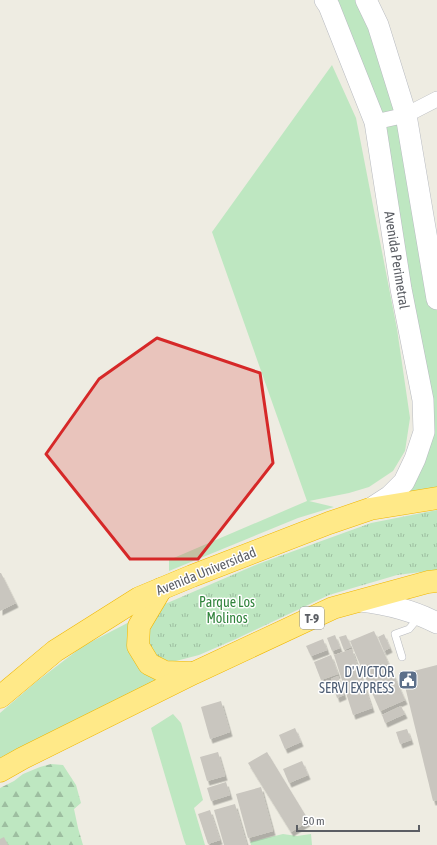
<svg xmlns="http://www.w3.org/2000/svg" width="437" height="845" font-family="'Asap Condensed',sans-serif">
<defs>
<pattern id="forest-firs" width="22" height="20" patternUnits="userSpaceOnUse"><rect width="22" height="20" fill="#bee7c1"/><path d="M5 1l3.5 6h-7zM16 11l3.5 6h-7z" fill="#9dbea0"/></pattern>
<pattern id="park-tufts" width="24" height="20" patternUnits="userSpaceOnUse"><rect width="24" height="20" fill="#bee7c1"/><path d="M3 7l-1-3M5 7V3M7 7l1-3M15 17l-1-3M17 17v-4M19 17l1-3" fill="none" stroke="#9dbea0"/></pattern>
<filter id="shadow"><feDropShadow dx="2.5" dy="4.5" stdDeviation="0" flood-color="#0004"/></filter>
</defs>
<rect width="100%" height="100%" fill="#eeece2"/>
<g fill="#bee7c1">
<path d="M325,0H366L378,25L437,299V487L399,495L429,443L375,122Z"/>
<path d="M332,65L356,118L397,329L410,418L405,451L393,471L369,487L349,493L309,501L334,507L298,518L169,571V560L307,501L212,232Z"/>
<path d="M139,617L170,679L0,764V713L36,682L83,646Z"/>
<path d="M173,714L181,723L203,800L194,808L205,845H186L184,840L151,728Z"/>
<path d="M283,834L297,836L311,834L312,845H251L250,842Z"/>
</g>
<path fill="url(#forest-firs)" d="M51,764L63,765L76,785L81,803L74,809L78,828L83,845H0V788L14,781L23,774L40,767Z"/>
<path fill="url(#park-tufts)" d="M437,510V570L397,575L329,595L236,639L199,655L172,662L157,657L147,639V619L165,604L258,564L371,523Z"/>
<g fill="#c9c6bf" filter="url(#shadow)">
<path d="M0,573H1L16,603L0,611Z"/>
<path d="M374,631L405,700L380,711L350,641Z"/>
<path d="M384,634L390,648L384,651L378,637Z"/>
<path d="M335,635L340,648L332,651L327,638Z"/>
<path d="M346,635L351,647L344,650L339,637Z"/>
<path d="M323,639L327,650L311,656L306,646Z"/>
<path d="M352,649L372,708L353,715L334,655Z"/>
<path d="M331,655L338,674L321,680L314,662Z"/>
<path d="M437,665V800L433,801L402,674Z"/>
<path d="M338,676L344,695L337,698L331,679Z"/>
<path d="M221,701L230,732L210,739L201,707Z"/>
<path d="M401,706L405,714L385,723L382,715Z"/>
<path d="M295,728L301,742L285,749L279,735Z"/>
<path d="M407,729L411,740L400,744L396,732Z"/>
<path d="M218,752L225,776L207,781L200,757Z"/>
<path d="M267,752L309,821L291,832L248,763Z"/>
<path d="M302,761L308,775L289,783L283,769Z"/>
<path d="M226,782L230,795L211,801L207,788Z"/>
<path d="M261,787L273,831L248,838L236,794Z"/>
<path d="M235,804L247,845H224L214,810Z"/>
<path d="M210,810L220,840L208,844L198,814Z"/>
<path d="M4,837L8,845H0V839Z"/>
</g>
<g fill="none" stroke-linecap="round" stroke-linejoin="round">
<defs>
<path id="lane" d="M402,657L395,634L409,629L419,617"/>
<path id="street" d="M375,122L406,115L437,99"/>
<g id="secondary">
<path d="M325,0L329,6L375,122L401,289L423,400L424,432L415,459L404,482L390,496L370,509"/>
<path d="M366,0L378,25L406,115L437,299"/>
<path d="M360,601C388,604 412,610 437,623"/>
</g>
<g id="highway">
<path d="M161,589L139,626L138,646L149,664L165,672L193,673"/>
<path d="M0,697L55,651L139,598L192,576L329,523L370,509L437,498"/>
<path d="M0,771L23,758L194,673L333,608L428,582L437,581"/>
</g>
</defs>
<use href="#lane" stroke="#b8babf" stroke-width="8"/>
<use href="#street" stroke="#b8babf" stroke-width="16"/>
<use href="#secondary" stroke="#b8bbc1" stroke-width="22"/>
<use href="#highway" stroke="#f0b700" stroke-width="23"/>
<use href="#lane" stroke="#fff" stroke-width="7"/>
<use href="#street" stroke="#fff" stroke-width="15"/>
<use href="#secondary" stroke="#fff" stroke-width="21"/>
<use href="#highway" stroke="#ffe988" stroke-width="22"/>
</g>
<path fill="#d62828" fill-opacity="0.2" stroke="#d62828" stroke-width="3" stroke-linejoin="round" d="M157,338L260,373L273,463L198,559H130L46,454L99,379Z"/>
<defs>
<symbol id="civic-square" viewBox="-11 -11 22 22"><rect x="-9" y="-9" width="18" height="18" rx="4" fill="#5c6f8a" stroke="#fff"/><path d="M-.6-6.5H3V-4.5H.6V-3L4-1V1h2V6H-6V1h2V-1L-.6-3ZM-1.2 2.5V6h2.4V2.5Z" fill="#fff"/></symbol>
</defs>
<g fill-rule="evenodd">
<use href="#civic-square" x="397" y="669" width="22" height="22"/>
</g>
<g text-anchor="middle" stroke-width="3" stroke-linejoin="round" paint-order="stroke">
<rect fill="#fff" stroke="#8c8e92" stroke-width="1" x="300" y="607" width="24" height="22" rx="3"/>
<g font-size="13" font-weight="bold" fill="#5b5e64">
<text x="312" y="623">T-9</text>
</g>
<g font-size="14" fill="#5b5e64" stroke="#fff">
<text transform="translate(397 260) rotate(81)" y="5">Avenida Perimetral</text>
<text transform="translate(206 571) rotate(-22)" y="5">Avenida Universidad</text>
</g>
<g font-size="14" fill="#31843c" stroke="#fff">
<text x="227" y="607">Parque Los<tspan x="227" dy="16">Molinos</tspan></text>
</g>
<g font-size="14" fill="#4e5e75" stroke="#fff" text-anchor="end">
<text x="394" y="677">D' VICTOR<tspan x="394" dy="16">SERVI EXPRESS</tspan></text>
</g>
</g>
<path d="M297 825v6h122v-6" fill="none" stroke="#5b5e64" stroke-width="2"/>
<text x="303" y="825" font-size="12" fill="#5b5e64" stroke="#ffffff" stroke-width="3" paint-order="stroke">50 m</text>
</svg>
